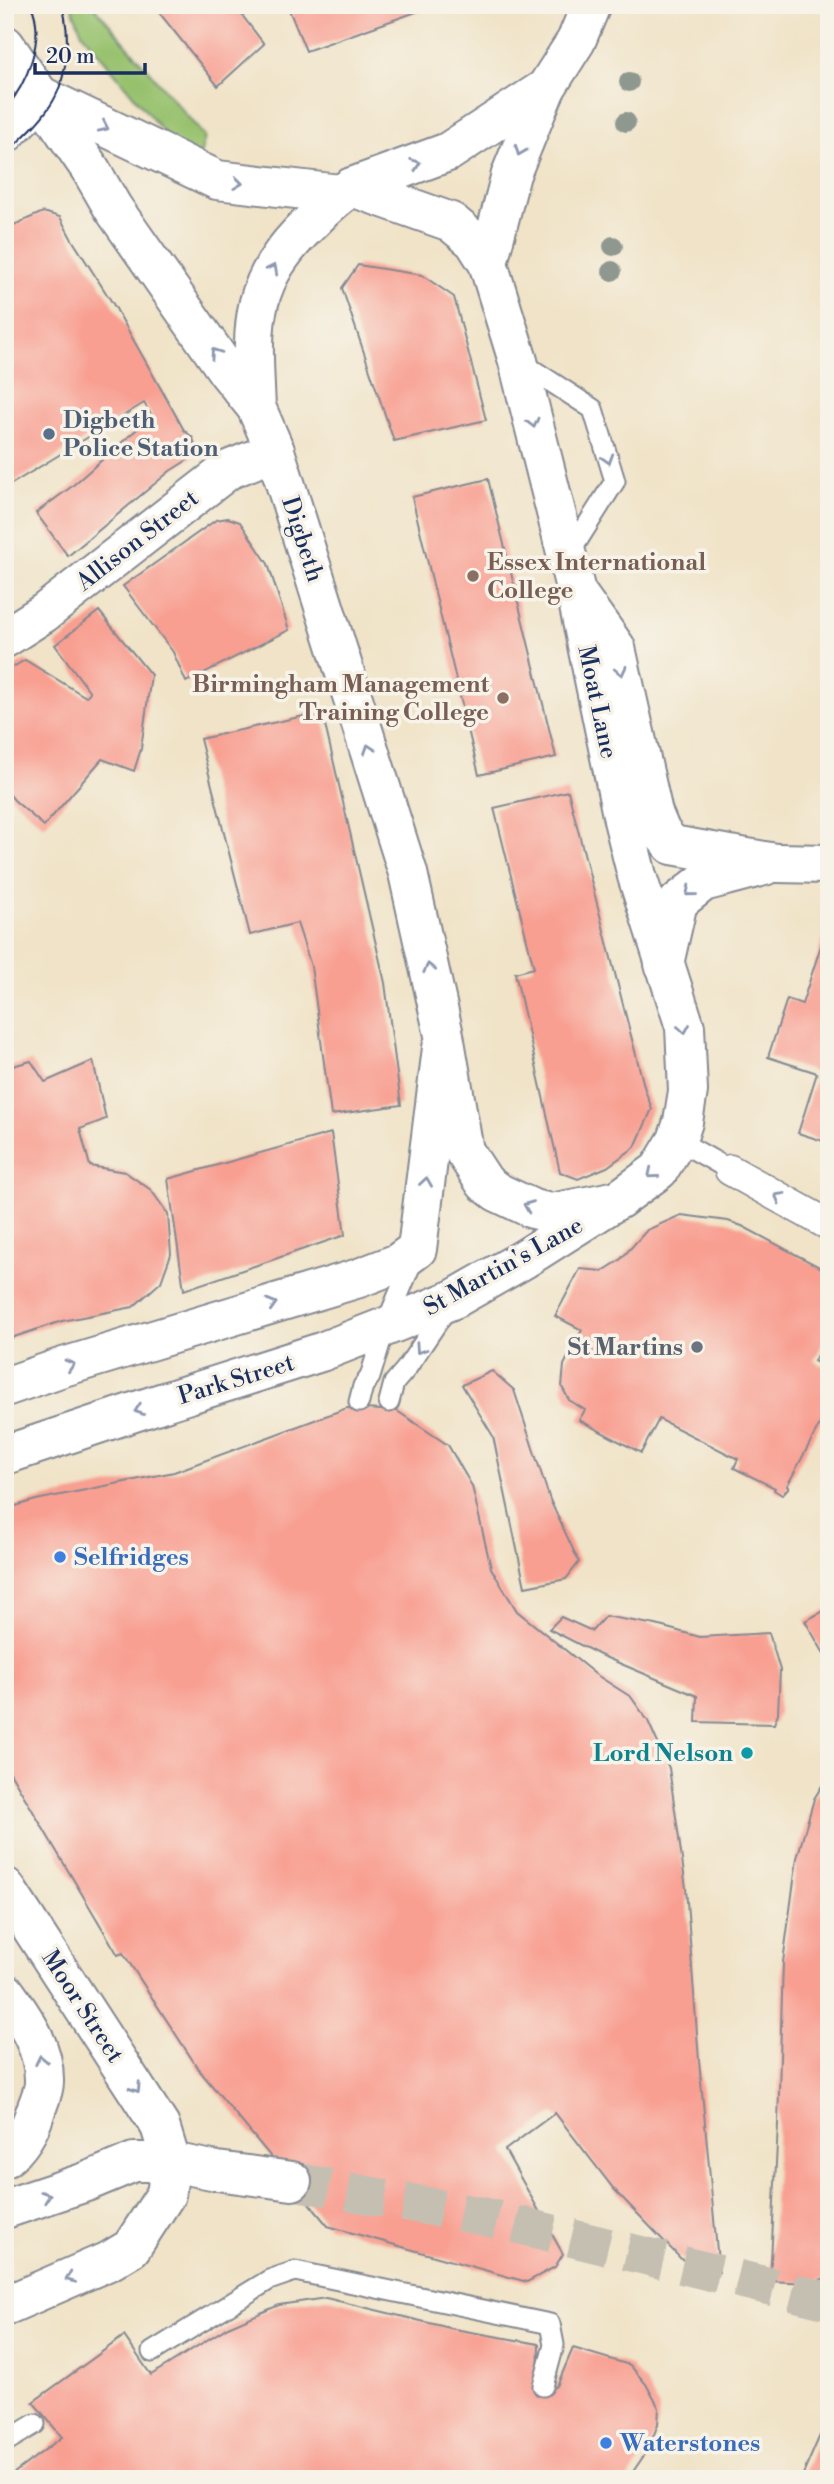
<svg xmlns="http://www.w3.org/2000/svg" width="834" height="2484" font-family="'Libre Bodoni',serif">
<rect width="100%" height="100%" fill="#f7f3e8"/>
<filter id="ink" filterUnits="userSpaceOnUse"><feTurbulence type="fractalNoise" baseFrequency=".0143" numOctaves="2"/><feDisplacementMap in="SourceGraphic" scale="14" xChannelSelector="R" yChannelSelector="G"/><feConvolveMatrix kernelMatrix="1 2 1 2 8 2 1 2 1" color-interpolation-filters="sRGB"/></filter>
<filter id="wash" filterUnits="userSpaceOnUse"><feTurbulence type="fractalNoise" baseFrequency=".00686" numOctaves="4" result="noise"/><feDisplacementMap in="SourceGraphic" scale="28" xChannelSelector="R" yChannelSelector="G"/><feGaussianBlur stdDeviation="1.57" result="paint"/><feColorMatrix in="noise" values="0 0 0 0 0 0 0 0 0 0 0 0 0 0 0 0 0 1.4 0 .05"/><feComposite in="paint" operator="in"/></filter>
<g filter="url(#wash)">
<rect width="100%" height="100%" fill="#f0e3c7"/>
<path fill="#97c16d" stroke="#597866" stroke-width="2" d="M71,5H93L205,137L200,157L172,143L82,33Z"/>
<g id="blocks">
<g fill="#f89f91">
<path d="M153,5H244L238,10L264,44L218,86Z"/>
<path d="M287,5H433V6L306,51Z"/>
<path d="M43,212L60,217L71,238L115,307L184,430L193,438L197,454L170,471L68,556L36,513L71,487L152,416L144,403L5,488V229Z"/>
<path d="M358,265L422,275L454,297L486,420L394,441L342,288Z"/>
<path d="M488,479L556,757L479,775L412,497Z"/>
<path d="M228,518L240,522L268,564L289,630L186,682L173,652L123,586L216,520Z"/>
<path d="M99,611L151,675L141,749L134,771L102,759L44,826L14,800L5,789V672L25,660L86,697L90,692L55,645Z"/>
<path d="M322,712L385,983L401,1105L331,1115L311,966L297,923L250,935L200,739Z"/>
<path d="M568,791L645,1090L652,1109L635,1147L607,1167L578,1179L560,1172L515,973L534,968L494,808Z"/>
<path d="M829,921V1143L798,1133L817,1073L768,1057L787,999L802,1004Z"/>
<path d="M31,1061L45,1082L93,1061L106,1119L80,1129L90,1166L125,1172L151,1190L168,1214L171,1254L161,1282L133,1307L62,1321L5,1340V1068Z"/>
<path d="M331,1133L345,1235L184,1290L168,1179Z"/>
<path d="M681,1215L728,1221L742,1226L829,1272V1331L814,1361L829,1369V1407L787,1486L789,1487L782,1495L774,1490L775,1488L734,1468L738,1459L659,1419L641,1453L579,1420L585,1410L569,1400L562,1387L564,1365L582,1330L555,1316L580,1269L603,1271L620,1260L647,1230Z"/>
<path d="M492,1371L514,1390L550,1500L579,1562L566,1579L525,1587L493,1436L462,1385Z"/>
<path d="M347,1408L397,1411L448,1445L472,1486L491,1568L517,1611L595,1674L631,1697L648,1721L669,1768L686,1888L699,2060L719,2272L681,2259L613,2188L555,2113L505,2150L563,2254L555,2267L527,2282L328,2226L199,2070L123,1953L118,1955L5,1764V1509L36,1500L174,1472Z"/>
<path d="M829,1608V1662L805,1621Z"/>
<path d="M605,1616L656,1625L700,1637L769,1633L780,1670L778,1713L774,1724L696,1722L697,1696L600,1655L549,1629L561,1617L592,1631Z"/>
<path d="M829,1774V2277L809,2283L770,2281L778,2124L783,1962L797,1858L814,1799Z"/>
<path d="M326,2298L454,2329L539,2344L538,2384L547,2392L557,2386L573,2348L630,2365L646,2384L659,2408L658,2424L649,2448L628,2479H6L62,2437L33,2402L124,2336L151,2375L228,2327L279,2305Z"/>
<path d="M821,2433H829V2479H801Z"/>
</g>
</g>
</g>
<g filter="url(#ink)">
<use href="#blocks" fill-opacity="0" stroke="#868992" stroke-width="2"/>
<g fill="none" stroke-linecap="round" stroke-linejoin="round">
<path stroke="#c5bfb2" stroke-width="38" stroke-dasharray="38 19" stroke-linecap="butt" d="M292,2181L486,2217L829,2301"/>
<defs>
<g id="service">
<path d="M522,363L593,409L615,481L569,554"/>
<path d="M677,1140L730,1170"/>
<path d="M359,1402L363,1386L370,1377L385,1327L414,1257"/>
<path d="M389,1402L394,1383L406,1369L447,1308"/>
<path d="M152,2352L269,2280L295,2271L550,2324L554,2345L543,2386"/>
<path d="M5,2442L35,2424"/>
</g>
<path id="pedestrian" d="M730,1170L829,1225"/>
<g id="minor">
<path d="M5,134L42,97"/>
<path d="M5,638L44,613L228,470L275,451"/>
<path d="M776,863L829,864"/>
<path d="M5,1387L60,1368L359,1278L398,1263L417,1249L442,1048"/>
<path d="M5,1455L161,1403L321,1352L385,1327L454,1299L524,1259L617,1200"/>
<path d="M5,1887L160,2126L171,2162L166,2194L131,2248L111,2260L5,2306"/>
<path d="M5,1992C24,2019 45,2047 44,2082C44,2092 38,2103 35,2113C30,2130 19,2148 5,2158"/>
<path d="M5,2209L86,2182L134,2162H171L217,2171L292,2181"/>
</g>
<g id="tertiary">
<path d="M352,187L448,152L546,88"/>
<path d="M488,263L511,174L546,88L576,41L591,5"/>
<path d="M576,592L616,648L653,813L661,832L672,845L776,863"/>
<path d="M664,964L678,902L703,882L764,866"/>
</g>
<g id="secondary">
<path d="M5,45L91,170L113,208L227,371L256,407L275,451L408,873L444,1035L464,1151L485,1183L497,1192L533,1209L551,1213L618,1200L659,1170L677,1140L683,1122L688,1091L685,1027L637,876L623,820L576,592L518,361L488,263L474,241L451,222L352,187C336,196 324,209 311,222C247,283 252,325 256,407"/>
<path d="M43,97L217,180L340,194"/>
</g>
</defs>
<use href="#service" stroke="#868992" stroke-width="23"/>
<use href="#pedestrian" stroke="#868992" stroke-width="33"/>
<use href="#minor" stroke="#868992" stroke-width="42"/>
<use href="#tertiary" stroke="#868992" stroke-width="42"/>
<use href="#secondary" stroke="#868992" stroke-width="42"/>
<use href="#service" stroke="#fff" stroke-width="19"/>
<use href="#pedestrian" stroke="#fff" stroke-width="30"/>
<use href="#minor" stroke="#fff" stroke-width="38"/>
<use href="#tertiary" stroke="#fff" stroke-width="38"/>
<use href="#secondary" stroke="#fff" stroke-width="38"/>
<g stroke="#1b2f5e" stroke-width="2">
<path d="M5,109C27,84 46,38 31,5"/>
<path d="M5,154C21,139 38,124 50,106C68,80 71,35 62,5"/>
</g>
</g>
<g fill="#8f988f">
<circle cx="629" cy="82" r="10"/>
<circle cx="626" cy="122" r="10"/>
<circle cx="613" cy="246" r="10"/>
<circle cx="612" cy="271" r="10"/>
</g>
<defs><path id="oneway-chevron" d="M-2-3.5L2.5 0L-2 3.5" fill="none" stroke-width="1.6" stroke-linecap="round" stroke-linejoin="round" transform="scale(1.75)"/></defs>
<g stroke="#8d97ae">
<use href="#oneway-chevron" transform="translate(104 127) rotate(25)"/>
<use href="#oneway-chevron" transform="translate(520 151) rotate(112)"/>
<use href="#oneway-chevron" transform="translate(416 164) rotate(-20)"/>
<use href="#oneway-chevron" transform="translate(238 183) rotate(7)"/>
<use href="#oneway-chevron" transform="translate(273 269) rotate(-62)"/>
<use href="#oneway-chevron" transform="translate(215 353) rotate(-125)"/>
<use href="#oneway-chevron" transform="translate(533 423) rotate(76)"/>
<use href="#oneway-chevron" transform="translate(608 459) rotate(73)"/>
<use href="#oneway-chevron" transform="translate(621 671) rotate(77)"/>
<use href="#oneway-chevron" transform="translate(369 749) rotate(-108)"/>
<use href="#oneway-chevron" transform="translate(690 892) rotate(141)"/>
<use href="#oneway-chevron" transform="translate(429 968) rotate(-102)"/>
<use href="#oneway-chevron" transform="translate(684 1029) rotate(81)"/>
<use href="#oneway-chevron" transform="translate(652 1174) rotate(140)"/>
<use href="#oneway-chevron" transform="translate(426 1182) rotate(-82)"/>
<use href="#oneway-chevron" transform="translate(779 1197) rotate(-151)"/>
<use href="#oneway-chevron" transform="translate(528 1206) rotate(-158)"/>
<use href="#oneway-chevron" transform="translate(272 1304) rotate(-16)"/>
<use href="#oneway-chevron" transform="translate(420 1349) rotate(124)"/>
<use href="#oneway-chevron" transform="translate(70 1365) rotate(-17)"/>
<use href="#oneway-chevron" transform="translate(139 1410) rotate(161)"/>
<use href="#oneway-chevron" transform="translate(41 2060) rotate(-102)"/>
<use href="#oneway-chevron" transform="translate(136 2088) rotate(57)"/>
<use href="#oneway-chevron" transform="translate(46 2196) rotate(-19)"/>
<use href="#oneway-chevron" transform="translate(70 2278) rotate(157)"/>
</g>
</g>
<circle fill="#5c6f8a" stroke="#f7f3e8" stroke-width="2.5" cx="49" cy="434" r="7"/>
<g fill="#8d6e63" stroke="#f7f3e8" stroke-width="2.5">
<circle cx="473" cy="576" r="7"/>
<circle cx="503" cy="698" r="7"/>
</g>
<circle fill="#6b7280" stroke="#f7f3e8" stroke-width="2.5" cx="697" cy="1347" r="7"/>
<g fill="#3f7fe0" stroke="#f7f3e8" stroke-width="2.5">
<circle cx="60" cy="1557" r="7"/>
<circle cx="606" cy="2443" r="7"/>
</g>
<circle fill="#0f9aa8" stroke="#f7f3e8" stroke-width="2.5" cx="747" cy="1753" r="7"/>
<g text-anchor="middle" stroke-width="7" stroke-linejoin="round" paint-order="stroke">
<g font-size="24" font-weight="bold" fill="#4e5e75" stroke="#f7f3e8" text-anchor="start">
<text x="63" y="428">Digbeth<tspan x="63" dy="28">Police Station</tspan></text>
</g>
<g font-size="24" fill="#1b2f5e" stroke="#f7f3e8">
<text transform="translate(303 539) rotate(72)" y="8">Digbeth</text>
<text transform="translate(137 540) rotate(-38)" y="8">Allison Street</text>
<text transform="translate(598 702) rotate(78)" y="8">Moat Lane</text>
<text transform="translate(503 1266) rotate(-29)" y="8">St Martin's Lane</text>
<text transform="translate(236 1379) rotate(-17)" y="8">Park Street</text>
<text transform="translate(83 2006) rotate(57)" y="8">Moor Street</text>
</g>
<g font-size="24" font-weight="bold" fill="#785e54" stroke="#f7f3e8" text-anchor="start">
<text x="487" y="570">Essex International<tspan x="487" dy="28">College</tspan></text>
<text x="489" y="692" text-anchor="end">Birmingham Management<tspan x="489" dy="28">Training College</tspan></text>
</g>
<g font-size="24" font-weight="bold" fill="#5b616d" stroke="#f7f3e8" text-anchor="end">
<text x="683" y="1355">St Martins</text>
</g>
<g font-size="24" font-weight="bold" fill="#366cbe" stroke="#f7f3e8" text-anchor="start">
<text x="74" y="1565">Selfridges</text>
<text x="620" y="2451">Waterstones</text>
</g>
<g font-size="24" font-weight="bold" fill="#0d838f" stroke="#f7f3e8" text-anchor="end">
<text x="733" y="1761">Lord Nelson</text>
</g>
</g>
<rect width="834" height="2484" fill="none" stroke="#f7f3e8" stroke-width="28"/>
<path d="M35 63v10h110v-10" fill="none" stroke="#1b2f5e" stroke-width="3.5"/>
<text x="46" y="63" font-size="21" fill="#1b2f5e" stroke="#f7f3e8" stroke-width="5" paint-order="stroke">20 m</text>
</svg>
